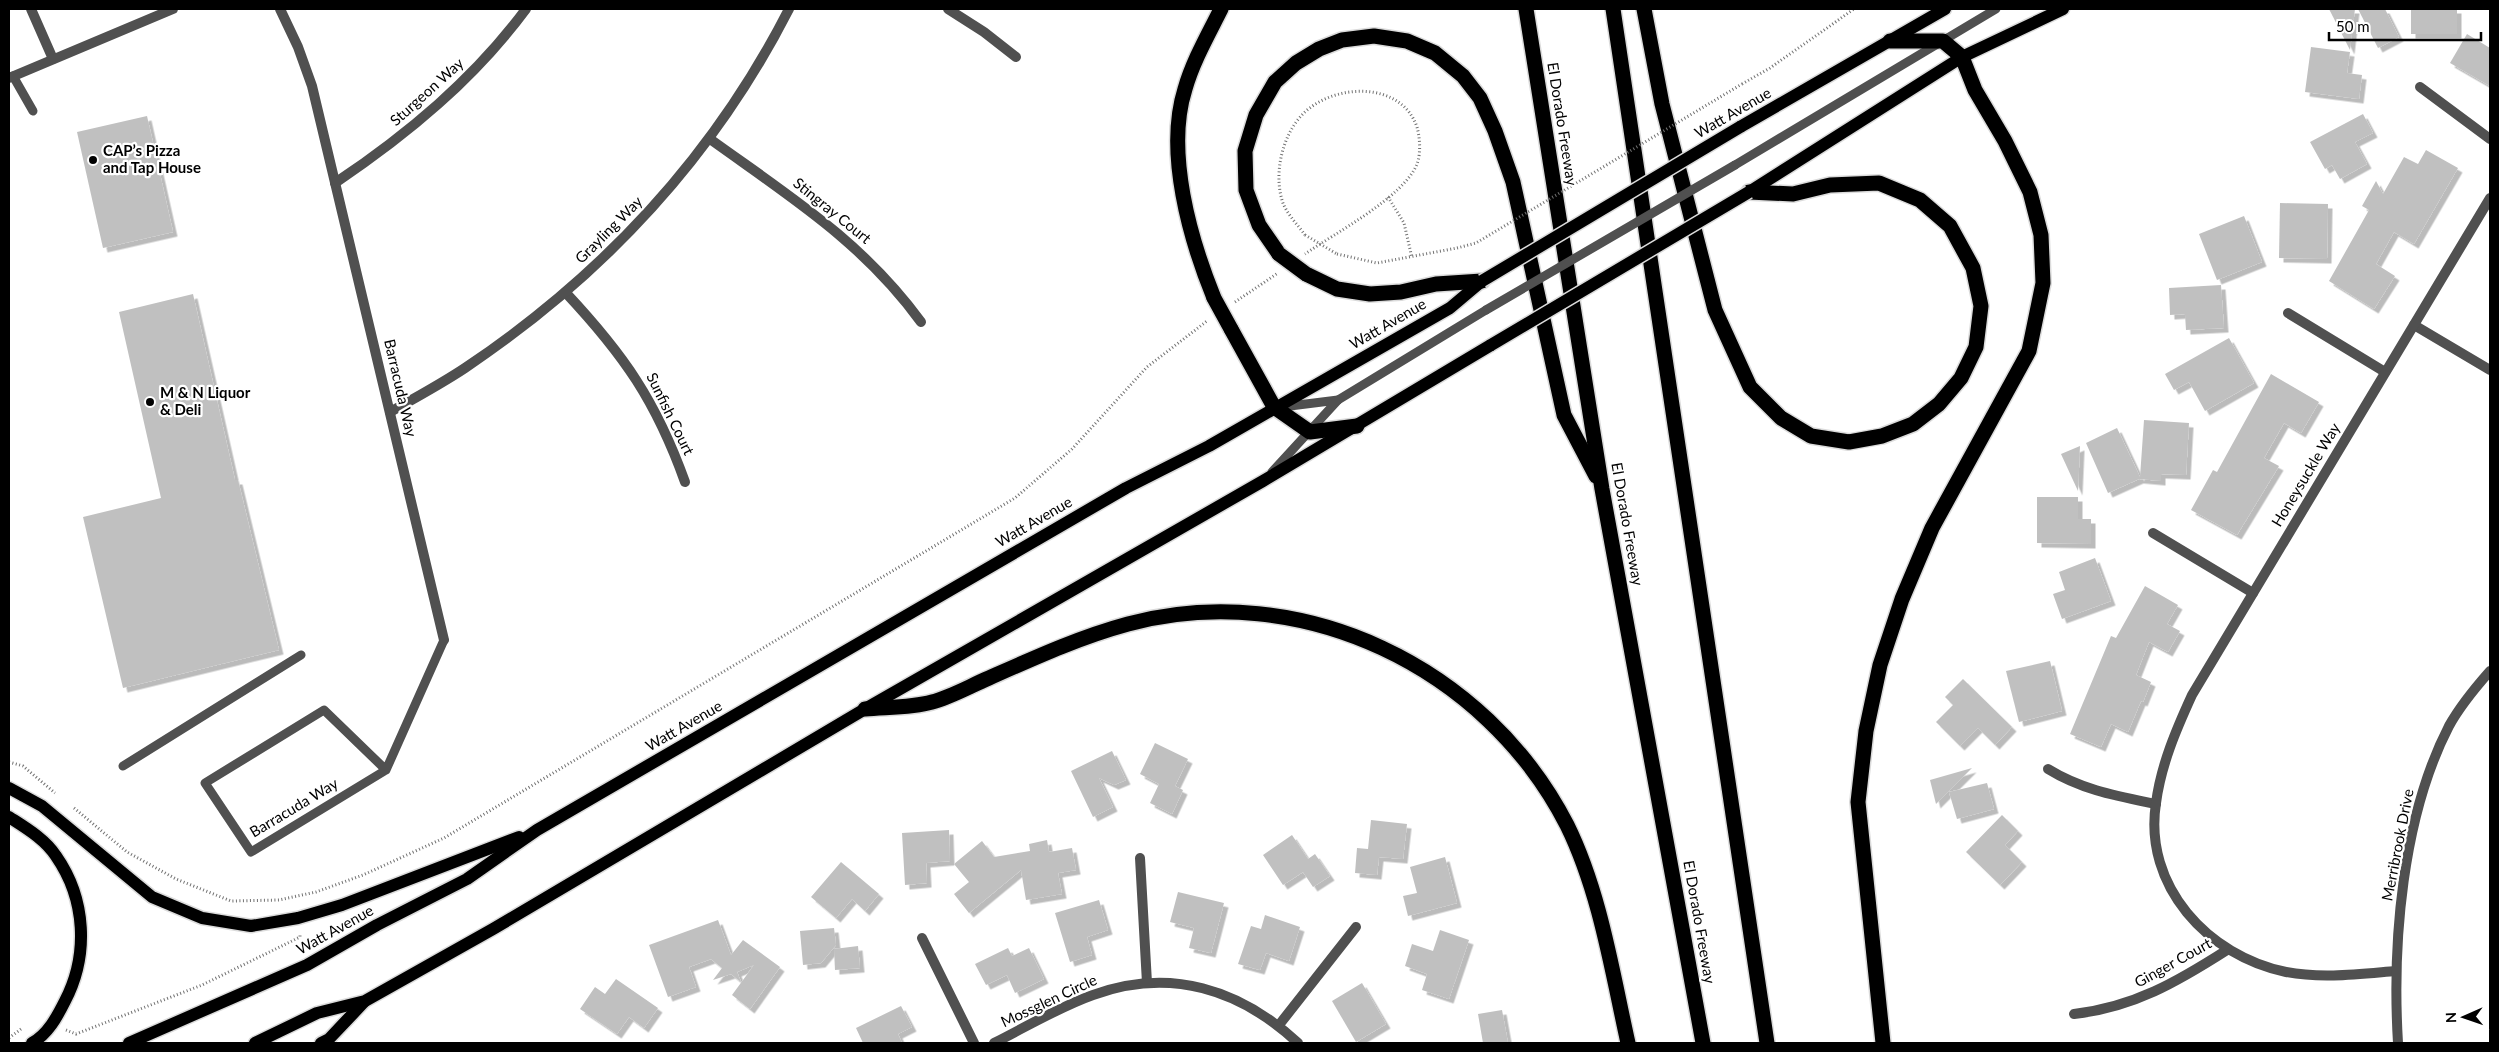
<svg xmlns="http://www.w3.org/2000/svg" width="2499" height="1052" font-family="Lato,sans-serif">
<defs>
<filter id="shadow"><feDropShadow dx="4.5" dy="4.5" stdDeviation="0" flood-color="#0004"/></filter>
</defs>
<rect width="100%" height="100%" fill="#fff"/>
<g fill="#c0c0c0" filter="url(#shadow)">
<path d="M2329,9H2355L2350,50Z"/>
<path d="M2358,9H2385L2399,37L2378,48Z"/>
<rect x="2411" y="9" width="46" height="25"/>
<path d="M2467,34L2490,48V86L2450,63Z"/>
<path d="M2311,47L2350,52L2347,73L2362,75L2359,99L2305,92Z"/>
<path d="M2363,114L2373,133L2355,142L2367,164L2340,179L2332,165L2325,169L2310,142Z"/>
<path d="M147,116L173,232L103,248L77,132Z"/>
<path d="M2426,150L2458,168L2414,244L2394,232L2376,264L2395,276L2374,309L2329,281L2369,210L2362,206L2376,181L2383,194L2404,157L2418,164Z"/>
<path d="M2280,203L2328,204L2327,259L2279,258Z"/>
<path d="M2244,216L2262,262L2217,280L2199,234Z"/>
<path d="M2221,285L2224,328L2186,330L2185,314L2170,315L2169,288Z"/>
<path d="M193,294L235,480H238L279,650L123,688L83,517L161,498L119,312Z"/>
<path d="M2229,338L2254,383L2205,411L2189,382L2174,390L2165,374Z"/>
<path d="M2271,374L2319,402L2301,433L2284,423L2264,458L2279,466L2237,535L2191,510L2213,470L2217,472Z"/>
<path d="M2144,420L2189,423L2186,475L2161,474V481L2139,479L2108,493L2086,443L2117,428L2140,477Z"/>
<path d="M2080,446L2078,491L2061,454Z"/>
<path d="M2037,497H2078V519H2091V544L2037,543Z"/>
<path d="M2095,558L2111,601L2062,619L2053,594L2065,590L2059,572Z"/>
<path d="M2145,586L2178,605L2167,624L2180,631L2168,652L2149,642L2136,675L2151,682L2143,702L2141,701L2128,732L2111,724L2101,747L2070,734L2111,636L2116,638Z"/>
<path d="M2050,661L2062,711L2019,722L2006,671Z"/>
<path d="M1963,679L2012,727L1995,745L1978,728L1960,746L1936,722L1953,705L1945,697Z"/>
<path d="M1155,743L1188,759L1175,786L1183,790L1172,814L1150,803L1159,784L1140,774Z"/>
<path d="M1112,751L1126,780L1114,785L1099,778L1113,807L1093,817L1071,771Z"/>
<path d="M1972,768L1936,804L1930,780Z"/>
<path d="M1987,783L1994,809L1957,819L1949,792Z"/>
<path d="M2002,815L2018,831L2005,845L2022,862L2000,885L1966,852Z"/>
<path d="M1371,820L1407,824L1403,859L1379,857L1377,875L1355,873L1357,848L1368,849Z"/>
<path d="M949,830L950,861L926,863L927,883L905,885L902,833Z"/>
<path d="M1292,835L1308,859L1315,854L1330,876L1313,887L1303,872L1283,885L1263,855Z"/>
<path d="M1047,840L1049,852L1072,848L1076,870L1058,873L1062,894L1026,900L1021,870L969,913L954,894L969,882L954,864L982,841L994,857L1030,851L1029,844Z"/>
<path d="M1445,857L1457,903L1408,916L1403,896L1417,893L1410,867Z"/>
<path d="M841,862L879,894L865,911L852,899L836,918L811,897Z"/>
<path d="M1178,892L1224,903L1211,953L1189,948L1194,928L1170,922Z"/>
<path d="M1099,900L1108,930L1087,937L1092,955L1070,962L1055,913Z"/>
<path d="M1265,915L1300,927L1289,961L1266,953L1260,970L1238,964L1251,926L1261,929Z"/>
<path d="M718,920L731,955L743,940L780,967L750,1009L732,995L754,965L737,972L741,982L731,974L713,980L722,968L711,959L689,967L696,987L668,997L649,945Z"/>
<path d="M834,928L836,945L821,963L803,965L800,931Z"/>
<path d="M1440,930L1469,940L1449,999L1422,990L1427,974L1405,966L1412,944L1433,951Z"/>
<path d="M858,946L860,968L835,970L834,949Z"/>
<path d="M1008,948L1012,956L1029,948L1044,979L1015,993L1007,975L986,985L975,964Z"/>
<path d="M616,979L658,1008L644,1028L629,1017L617,1034L580,1009L595,987L605,994Z"/>
<path d="M1362,983L1386,1024L1356,1042L1332,1001Z"/>
<path d="M901,1006L912,1027L898,1034L902,1043H863L856,1028Z"/>
<path d="M1502,1010L1508,1043H1483L1478,1014Z"/>
</g>
<g fill="none" stroke-linecap="round" stroke-linejoin="round">
<defs>
<g id="primary">
<path d="M1740,127L1945,9"/>
<path d="M1749,192L1962,57L2063,9"/>
<path d="M9,788L42,806L152,897L202,918L251,926L298,918L342,905L519,837"/>
<path d="M9,817C26,828 45,839 56,856C86,899 89,955 65,1001C57,1017 48,1034 32,1043"/>
<path d="M129,1043L307,965L377,925L467,879L537,830L1126,488L1209,446L1450,308L1482,281"/>
<path d="M255,1043L317,1013L365,1001L493,929L865,709L1263,481L1491,345"/>
<path d="M321,1043L329,1039L364,1002"/>
</g>
<g id="highway">
<path d="M1526,9L1602,489L1703,1043"/>
<path d="M1613,9L1767,1043"/>
<path d="M1644,9L1662,104L1715,310L1750,387L1781,418L1811,436L1849,442L1882,436L1913,424L1939,404L1961,378L1976,347L1981,306L1973,268L1950,226L1920,200L1879,183L1830,185L1793,194L1749,192"/>
<path d="M1279,254L1259,225L1246,190L1245,151L1256,115L1275,82L1296,63L1319,49L1342,40L1374,36L1407,41L1435,53L1463,76L1480,98L1495,131L1513,182L1564,415L1596,476"/>
<path d="M1306,274L1337,289L1370,294L1401,292L1436,284L1482,281"/>
<path d="M1214,298C1190,239 1165,152 1185,89C1193,61 1208,35 1221,9"/>
<path d="M1231,329L1274,407L1310,432L1357,426"/>
<path d="M865,709C886,707 911,708 932,702C951,697 970,686 989,678C1034,658 1080,637 1128,624C1301,578 1486,667 1567,825C1600,892 1612,971 1628,1043"/>
<path d="M1883,1043L1858,802L1866,731L1880,665L1902,599L1932,528L2029,351L2043,283L2041,235L2030,192L2005,141L1975,90L1962,57L1943,41H1890"/>
</g>
</defs>
<use href="#primary" stroke="#dbdbdb" stroke-width="15"/>
<use href="#highway" stroke="#dbdbdb" stroke-width="18"/>
<g stroke="#727272" stroke-width="3" stroke-dasharray="1 2.5" stroke-linecap="butt">
<path d="M1742,84L1770,68L1854,9"/>
<path d="M1388,197L1404,223L1412,258"/>
<path d="M1305,235C1298,225 1285,212 1282,200C1274,173 1282,136 1302,115C1332,83 1401,80 1417,127C1420,138 1421,153 1417,164C1404,197 1335,233 1305,254"/>
<path d="M1337,254L1377,263L1457,248"/>
<path d="M1235,302L1278,273"/>
<path d="M9,762L23,766L55,793"/>
<path d="M74,808L127,852L176,879L231,901L279,900L316,892L363,875L444,838L1015,498L1072,449L1147,367L1207,321"/>
<path d="M66,1030L76,1034L202,985L294,940L300,937V933"/>
<path d="M9,1038L21,1029"/>
</g>
<g stroke="#505050" stroke-width="9">
<path d="M13,76L33,111"/>
<path d="M1735,165L1996,9"/>
<path d="M1282,407L1338,400"/>
<path d="M1272,472L1338,400L1486,310"/>
<path d="M123,766L301,655"/>
<path d="M386,770L324,710L205,783L251,852L386,770L444,640"/>
</g>
<g stroke="#505050" stroke-width="10">
<path d="M31,9L53,59"/>
<path d="M280,9L298,47L312,86L444,640"/>
<path d="M948,9L984,32L1016,57"/>
<path d="M9,78L173,9"/>
<path d="M2420,87L2490,139"/>
<path d="M710,139C789,196 862,241 921,322"/>
<path d="M335,183C408,134 474,79 526,9"/>
<path d="M566,293C624,355 656,401 685,482"/>
<path d="M2288,313L2385,372"/>
<path d="M2414,325L2490,370"/>
<path d="M390,412C415,398 441,384 465,368C602,276 714,156 789,9"/>
<path d="M2153,533L2253,593"/>
<path d="M2048,769C2082,790 2117,796 2156,804"/>
<path d="M1140,858L1147,983"/>
<path d="M922,938L974,1043"/>
<path d="M2396,971C2360,974 2322,979 2286,972C2208,956 2143,886 2156,803C2161,765 2176,730 2192,695L2490,198"/>
<path d="M2074,1014C2134,1007 2177,982 2227,950"/>
<path d="M1279,1025L1356,927"/>
<path d="M994,1043C1026,1027 1059,1007 1093,995C1170,967 1240,989 1298,1043"/>
<path d="M2398,1043C2392,943 2402,817 2449,726C2460,706 2475,688 2490,671"/>
</g>
<use href="#primary" stroke="#000" stroke-width="12"/>
<use href="#highway" stroke="#000" stroke-width="15"/>
<defs>
<g id="primary-bridge">
<path d="M1482,281L1740,127"/>
<path d="M1491,345L1749,192"/>
</g>
<g id="highway-bridge">
<path d="M1279,254L1306,274"/>
<path d="M1214,298L1231,329"/>
</g>
</defs>
<use href="#primary-bridge" stroke="#dbdbdb" stroke-width="15" stroke-linecap="butt"/>
<use href="#highway-bridge" stroke="#dbdbdb" stroke-width="18" stroke-linecap="butt"/>
<g stroke="#727272" stroke-width="3" stroke-dasharray="1 2.5" stroke-linecap="butt">
<path d="M1305,235L1337,254"/>
<path d="M1457,248L1476,243L1742,84"/>
</g>
<path stroke="#505050" stroke-width="9" d="M1486,310L1735,165"/>
<use href="#primary-bridge" stroke="#000" stroke-width="12"/>
<use href="#highway-bridge" stroke="#000" stroke-width="15"/>
</g>
<g fill="#000" stroke="#fff" stroke-width="2">
<circle cx="93" cy="160" r="5"/>
<circle cx="150" cy="402" r="5"/>
</g>
<g text-anchor="middle" stroke-width="4.5" stroke-linejoin="round" paint-order="stroke">
<g font-size="15" fill="#000" stroke="#fff">
<text transform="translate(427 92) rotate(-42)" y="5">Sturgeon Way</text>
<text transform="translate(1733 113) rotate(-30)" y="5">Watt Avenue</text>
<text transform="translate(1562 124) rotate(81)" y="5">El Dorado Freeway</text>
<text transform="translate(832 211) rotate(39)" y="5">Stingray Court</text>
<text transform="translate(609 230) rotate(-45)" y="5">Grayling Way</text>
<text transform="translate(1388 324) rotate(-30)" y="5">Watt Avenue</text>
<text transform="translate(400 388) rotate(77)" y="5">Barracuda Way</text>
<text transform="translate(670 414) rotate(64)" y="5">Sunfish Court</text>
<text transform="translate(2306 475) rotate(-59)" y="5">Honeysuckle Way</text>
<text transform="translate(1034 522) rotate(-30)" y="5">Watt Avenue</text>
<text transform="translate(1627 524) rotate(80)" y="5">El Dorado Freeway</text>
<text transform="translate(684 726) rotate(-30)" y="5">Watt Avenue</text>
<text transform="translate(294 808) rotate(-31)" y="5">Barracuda Way</text>
<text transform="translate(2398 845) rotate(-79)" y="5">Merribrook Drive</text>
<text transform="translate(1699 922) rotate(80)" y="5">El Dorado Freeway</text>
<text transform="translate(335 930) rotate(-29)" y="5">Watt Avenue</text>
<text transform="translate(2173 963) rotate(-29)" y="5">Ginger Court</text>
<text transform="translate(1049 1001) rotate(-25)" y="5">Mossglen Circle</text>
</g>
<g font-size="15" font-weight="bold" fill="#000" stroke="#fff" text-anchor="start">
<text x="103" y="156">CAP’s Pizza<tspan x="103" dy="17">and Tap House</tspan></text>
<text x="160" y="398">M &amp; N Liquor<tspan x="160" dy="17">&amp; Deli</tspan></text>
</g>
</g>
<rect width="2499" height="1052" fill="none" stroke="#000000" stroke-width="20"/>
<g transform="translate(2464 1017) rotate(268)" stroke="#ffffff" stroke-width="4" paint-order="stroke">
<path d="M0-4L9 19L0 12L-9 19Z" fill="#000000"/>
<text y="-8" font-size="14" font-weight="bold" text-anchor="middle" fill="#000000">N</text>
</g>
<path d="M2329 32v8h152v-8" fill="none" stroke="#000000" stroke-width="2.5"/>
<text x="2336" y="32" font-size="15" fill="#000000" stroke="#ffffff" stroke-width="4" paint-order="stroke">50 m</text>
</svg>
